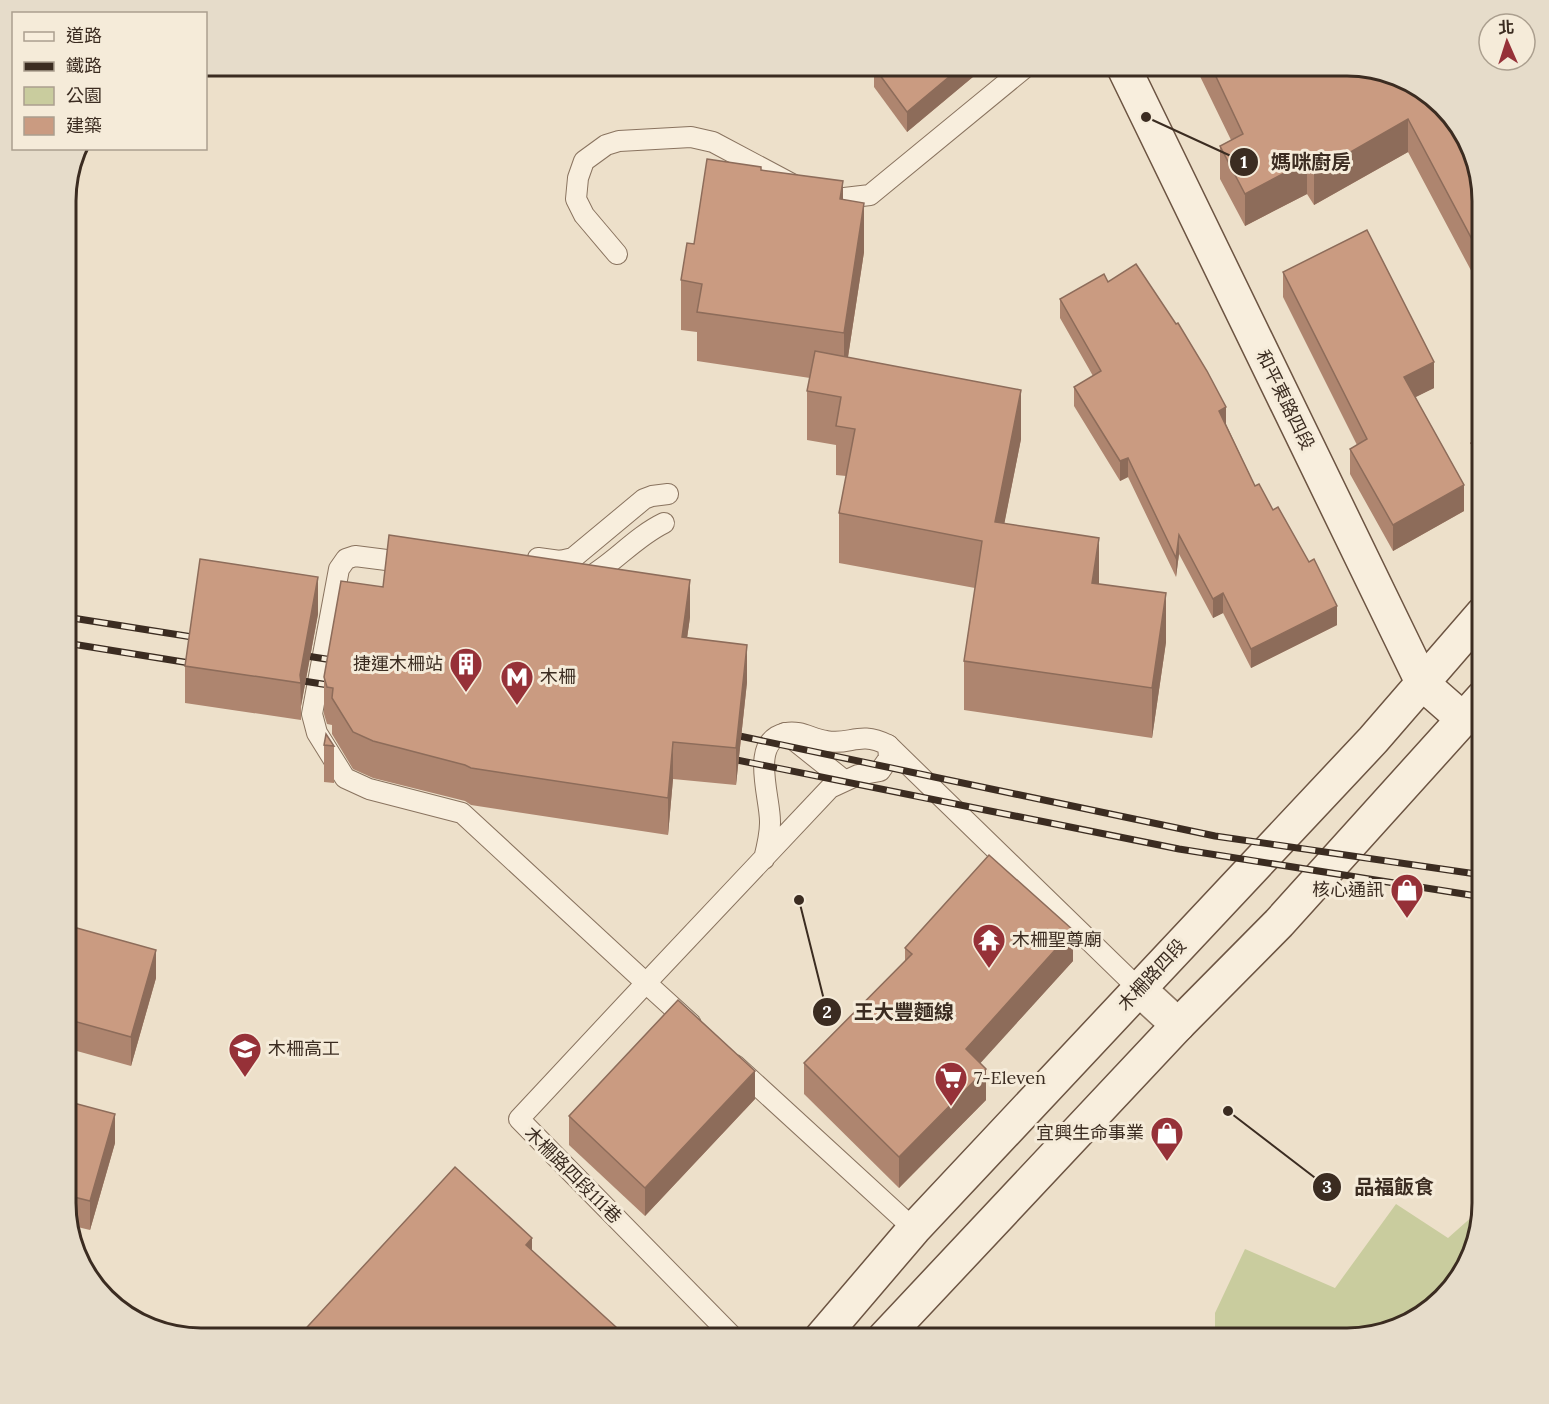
<svg xmlns="http://www.w3.org/2000/svg" width="1549" height="1404" font-family="Lora,'Noto Sans TC',serif">
<rect width="100%" height="100%" fill="#ede0ca"/>
<path fill="#c9cc9e" d="M1396,1204L1448,1238L1483,1207L1473,1255L1444,1298L1400,1328L1347,1338H1215V1313L1245,1249L1335,1288Z"/>
<g fill="none" stroke-linecap="round" stroke-linejoin="round">
<defs>
<g id="service">
<path d="M819,196L836,199L870,195L1027,66"/>
<path d="M617,254L584,215L576,199L578,178L584,161L606,145L619,141L691,137L713,142L792,184"/>
<path d="M538,558L560,561L573,558L644,499L652,496L668,494"/>
<path d="M410,563L355,556L346,559L339,569L312,714L317,733L345,778L369,789L462,813L646,983L519,1119L734,1338"/>
<path d="M582,581C612,566 633,538 664,523"/>
<path d="M785,733L844,780"/>
<path d="M888,745L1139,989"/>
<path d="M691,1024L646,983L830,788L858,775L880,771L889,758L888,745C858,730 851,746 826,741C812,739 800,730 786,733C748,741 771,798 770,823C770,835 767,847 764,859"/>
<path d="M735,1065L914,1229"/>
</g>
<path id="minor" d="M1139,989L1178,1025"/>
<g id="secondary">
<path d="M1123,66L1423,684L1464,720"/>
<path d="M821,1338L914,1229L1373,740L1483,613"/>
<path d="M884,1338L1178,1025L1279,923L1483,697"/>
</g>
</defs>
<use href="#service" stroke="#89735f" stroke-width="22"/>
<use href="#minor" stroke="#89735f" stroke-width="36"/>
<use href="#secondary" stroke="#6c5442" stroke-width="36"/>
<use href="#service" stroke="#f8eedd" stroke-width="20"/>
<use href="#minor" stroke="#f8eedd" stroke-width="33"/>
<use href="#secondary" stroke="#f8eedd" stroke-width="33"/>
<defs>
<g id="rail">
<path d="M66,617L205,639"/>
<path d="M66,643L202,665"/>
<path d="M294,654L345,662"/>
<path d="M291,679L341,687"/>
<path d="M725,733L1215,836L1483,875"/>
<path d="M722,757L1179,849L1483,897"/>
</g>
</defs>
<use href="#rail" stroke="#3b2c21" stroke-width="7"/>
<use href="#rail" stroke="#f5ebd9" stroke-width="4.5" stroke-dasharray="14" stroke-linecap="butt"/>
</g>
<g fill="#ae856f">
<path d="M986,66L907,132L874,87V67Z"/>
<path d="M1195,66H1348L1399,76L1483,202V293L1408,152L1314,205L1307,194L1245,226L1220,179V146L1231,140Z"/>
<path d="M761,170L843,200L864,252L848,357L1021,439L1004,524L1099,584L1166,642L1152,738L964,710V661L975,588L839,563V513L846,476L836,475V445L807,440V391L810,378L697,361V332L681,330V280L694,244Z"/>
<path d="M1283,272L1434,388L1415,397L1464,511L1393,551L1350,474V449L1357,445L1283,297Z"/>
<path d="M1108,282L1226,424L1255,486L1337,625L1251,668L1223,613L1213,618L1179,554L1176,577L1128,477L1120,481L1074,406V387L1093,376L1060,318V299Z"/>
<path d="M1483,428V501L1471,492V443Z"/>
<path d="M383,587L690,617L687,638L747,682L736,785L673,779L668,835L471,805L465,801L373,778L353,769L332,734V725L327,724L324,714V677Z"/>
<path d="M318,614L301,706V720L185,703V666Z"/>
<path d="M324,745L334,746V783L324,782Z"/>
<path d="M66,925L156,978L131,1066L66,1048Z"/>
<path d="M905,948L1073,961L980,1063L986,1100L899,1188L804,1094V1063L905,962Z"/>
<path d="M755,1099L645,1216L569,1145V1116Z"/>
<path d="M66,1101L115,1143L90,1230L69,1225L66,1211Z"/>
</g>
<g fill="#8d6c5a">
<path d="M962,66H986L907,132V112Z"/>
<path d="M1408,119V152L1314,205V173Z"/>
<path d="M1307,161V194L1245,226V194Z"/>
<path d="M843,181V230L840,199Z"/>
<path d="M864,203V252L844,383V333Z"/>
<path d="M1434,362V388L1404,403V377Z"/>
<path d="M1021,390V439L995,571V522Z"/>
<path d="M1226,407V427L1219,411Z"/>
<path d="M1128,458V477L1120,481V461Z"/>
<path d="M1464,485V511L1393,551V525Z"/>
<path d="M1179,535V554L1176,577V558Z"/>
<path d="M1099,538V587L1092,583Z"/>
<path d="M318,577V614L301,706L300,675Z"/>
<path d="M690,580V617L682,674V637Z"/>
<path d="M1166,593V642L1152,738V688Z"/>
<path d="M1223,593V613L1213,618V599Z"/>
<path d="M1337,606V625L1251,668V649Z"/>
<path d="M747,645V682L736,785V748Z"/>
<path d="M673,742V779L668,835V798Z"/>
<path d="M1073,930V961L966,1079V1049Z"/>
<path d="M156,950V978L131,1066V1037Z"/>
<path d="M986,1069V1100L899,1188V1157Z"/>
<path d="M755,1071V1099L645,1216V1188Z"/>
<path d="M115,1114V1143L90,1230V1201Z"/>
<path d="M532,1238V1267L526,1245Z"/>
</g>
<g fill="#ca9b81" stroke="#8d6c5a" stroke-width="1.5">
<path d="M875,66H962L907,112L874,67Z"/>
<path d="M1211,66H1348L1399,76L1443,105L1473,149L1483,202V260L1408,119L1314,173L1307,161L1245,194L1220,146L1243,134Z"/>
<path d="M707,159L761,167V170L843,181L840,199L864,203L844,333L697,312L702,284L681,280L687,243L694,244Z"/>
<path d="M1367,230L1434,362L1404,377L1464,485L1393,525L1350,449L1367,439L1283,272Z"/>
<path d="M1136,264L1176,324L1178,323L1207,371L1226,407L1219,411L1255,486L1259,484L1273,510L1278,507L1309,562L1314,559L1337,606L1251,649L1223,593L1213,599L1179,535L1176,558L1128,458L1120,461L1074,387L1101,371L1060,299L1104,274L1108,282Z"/>
<path d="M815,351L1021,390L995,522L1099,538L1092,583L1166,593L1152,688L964,661L982,541L839,513L855,429L836,426L841,397L807,391Z"/>
<path d="M1483,428V452L1471,443Z"/>
<path d="M389,535L690,580L682,637L747,645L736,748L673,742L668,798L471,768L465,765L373,741L353,732L332,698L333,688L327,687L324,677L341,581L383,587Z"/>
<path d="M200,559L318,577L300,675L301,683L185,666Z"/>
<path d="M326,734L334,746L324,745Z"/>
<path d="M989,855L1073,930L966,1049L986,1069L899,1157L804,1063L912,954L905,948Z"/>
<path d="M66,925L156,950L131,1037L66,1019Z"/>
<path d="M678,1000L755,1071L645,1188L569,1116Z"/>
<path d="M66,1101L115,1114L90,1201L66,1195Z"/>
<path d="M455,1167L532,1238L526,1245L628,1338H297Z"/>
</g>
<defs>
<symbol id="building-pin" viewBox="-11 -11 22 30"><path d="M0 17L-7.5 6A9.5 9.5 0 1 1 7.5 6Z" fill="#963138" stroke="#f5ebd9"/><path d="M-4-6H4V6H1V3H-1V6H-4ZM-2.5-4.3h1.7v1.8h-1.7ZM.8-4.3h1.7v1.8H.8ZM-2.5-1h1.7V.8h-1.7ZM.8-1h1.7V.8H.8Z" fill="#fff"/></symbol>
<symbol id="metro-pin" viewBox="-11 -11 22 30"><path d="M0 17L-7.5 6A9.5 9.5 0 1 1 7.5 6Z" fill="#963138" stroke="#f5ebd9"/><path d="M-5.5 5V-5H-3L0 0L3-5H5.5V5H3V-.5L0 4L-3-.5V5Z" fill="#fff"/></symbol>
<symbol id="shop-pin" viewBox="-11 -11 22 30"><path d="M0 17L-7.5 6A9.5 9.5 0 1 1 7.5 6Z" fill="#963138" stroke="#f5ebd9"/><path d="M-5-2.5h2.3a2.7 3.5 0 0 1 5.4 0H5L5.5 6h-11ZM-1.5-2.5h3a1.5 2.3 0 0 0-3 0Z" fill="#fff"/></symbol>
<symbol id="temple-pin" viewBox="-11 -11 22 30"><path d="M0 17L-7.5 6A9.5 9.5 0 1 1 7.5 6Z" fill="#963138" stroke="#f5ebd9"/><path d="M0-6L5-2H3V0L6.5 2.5H4V6H1.5V3h-3V6H-4V2.5H-6.5L-3 0V-2H-5Z" fill="#fff"/></symbol>
<symbol id="school-pin" viewBox="-11 -11 22 30"><path d="M0 17L-7.5 6A9.5 9.5 0 1 1 7.5 6Z" fill="#963138" stroke="#f5ebd9"/><path d="M0-5L7-2L0 1L-7-2ZM-4 1L0 2.5L4 1V4Q0 6-4 4Z" fill="#fff"/></symbol>
<symbol id="supermarket-pin" viewBox="-11 -11 22 30"><path d="M0 17L-7.5 6A9.5 9.5 0 1 1 7.5 6Z" fill="#963138" stroke="#f5ebd9"/><path d="M-6-5.5h2.5l.6 2H6L4.5 2H-2.5L-4.4-4H-6ZM-1.5 3.2a1.3 1.3 0 1 0 .1 0ZM3 3.2a1.3 1.3 0 1 0 .1 0Z" fill="#fff"/></symbol>
</defs>
<g fill-rule="evenodd">
<use href="#building-pin" x="447" y="645" width="38" height="52"/>
<use href="#metro-pin" x="498" y="658" width="38" height="52"/>
<use href="#shop-pin" x="1388" y="871" width="38" height="52"/>
<use href="#temple-pin" x="970" y="921" width="38" height="52"/>
<use href="#school-pin" x="226" y="1030" width="38" height="52"/>
<use href="#supermarket-pin" x="932" y="1059" width="38" height="52"/>
<use href="#shop-pin" x="1148" y="1114" width="38" height="52"/>
</g>
<g text-anchor="middle" stroke-width="6" stroke-linejoin="round" paint-order="stroke">
<g font-size="18" fill="#3b2c21" stroke="#f5ebd9">
<text transform="translate(1285 400) rotate(64)" y="6">和平東路四段</text>
<text transform="translate(1152 975) rotate(-47)" y="6">木柵路四段</text>
<text transform="translate(573 1175) rotate(45)" y="6">木柵路四段111巷</text>
</g>
<g font-size="18" fill="#3b2c21" stroke="#f5ebd9" text-anchor="start">
<text x="443" y="670" text-anchor="end">捷運木柵站</text>
<text x="540" y="683">木柵</text>
<text x="1384" y="896" text-anchor="end">核心通訊</text>
<text x="1012" y="946">木柵聖尊廟</text>
<text x="268" y="1055">木柵高工</text>
<text x="974" y="1084">7-Eleven</text>
<text x="1144" y="1139" text-anchor="end">宜興生命事業</text>
</g>
</g>
<path d="M0 0H1549V1404H0ZM201 76H1347A125 125 0 0 1 1472 201V1203A125 125 0 0 1 1347 1328H201A125 125 0 0 1 76 1203V201A125 125 0 0 1 201 76Z" fill="#e6dcca" fill-rule="evenodd"/>
<path fill="none" stroke="#3b2c21" stroke-width="3" d="M201 76H1347A125 125 0 0 1 1472 201V1203A125 125 0 0 1 1347 1328H201A125 125 0 0 1 76 1203V201A125 125 0 0 1 201 76Z"/>
<path fill="none" stroke="#3b2c21" stroke-width="2" d="M1146 117L1244 162M799 900L827 1012M1228 1111L1327 1187"/>
<g fill="#3b2c21" stroke="#f5ebd9" stroke-width="2">
<circle cx="1146" cy="117" r="6"/>
<circle cx="799" cy="900" r="6"/>
<circle cx="1228" cy="1111" r="6"/>
<circle cx="1244" cy="162" r="15"/>
<circle cx="827" cy="1012" r="15"/>
<circle cx="1327" cy="1187" r="15"/>
</g>
<g font-size="18" text-anchor="middle" font-weight="bold" fill="#fff">
<text x="1244" y="168">1</text>
<text x="827" y="1018">2</text>
<text x="1327" y="1193">3</text>
</g>
<g font-size="20" text-anchor="middle" font-weight="bold" fill="#3b2c21" stroke="#f5ebd9" stroke-width="6" stroke-linejoin="round" paint-order="stroke">
<text x="1311" y="169">媽咪廚房</text>
<text x="904" y="1019">王大豐麵線</text>
<text x="1394" y="1194">品福飯食</text>
</g>
<rect x="12" y="12" width="195" height="138" fill="#f5ebd9" stroke="#ab9f8f" stroke-width="1.5"/>
<rect x="24" y="32" width="30" height="9" fill="#f8eedd" stroke="#ab9f8f" stroke-width="1.5"/>
<text x="66" y="42" font-size="18" fill="#3b2c21">道路</text>
<rect x="24" y="62" width="30" height="9" fill="#3b2c21" stroke="#ab9f8f" stroke-width="1.5"/>
<text x="66" y="72" font-size="18" fill="#3b2c21">鐵路</text>
<rect x="24" y="87" width="30" height="18" fill="#c9cc9e" stroke="#ab9f8f" stroke-width="1.5"/>
<text x="66" y="102" font-size="18" fill="#3b2c21">公園</text>
<rect x="24" y="117" width="30" height="18" fill="#ca9b81" stroke="#ab9f8f" stroke-width="1.5"/>
<text x="66" y="132" font-size="18" fill="#3b2c21">建築</text>
<g transform="translate(1507 42) rotate(357)"><circle r="28" fill="#f5ebd9" stroke="#ab9f8f" stroke-width="1.5"/>
<path d="M0-4.5L10 22L0 15L-10 22Z" fill="#963138"/>
<text y="-9" font-size="16" font-weight="bold" text-anchor="middle" fill="#3b2c21">北</text>
</g>
</svg>
